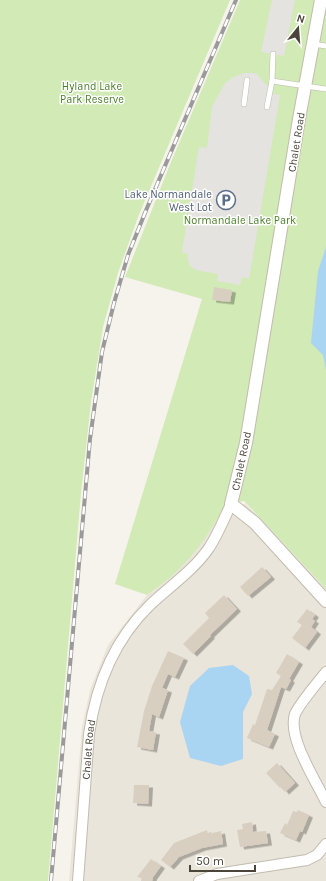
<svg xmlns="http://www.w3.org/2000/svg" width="326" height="881" font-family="Karla,sans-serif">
<defs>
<filter id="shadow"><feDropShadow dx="4" dy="2.5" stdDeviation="0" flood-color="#0004"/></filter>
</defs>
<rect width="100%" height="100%" fill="#f6f3ec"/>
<path fill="#eae5da" d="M225,504H246L326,589V881H69L82,727L90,690L108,645L147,595L171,576Z"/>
<g fill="#d2eab5">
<path d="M0,0H230L138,217L118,273L103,327L91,402L81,493L48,881H0Z"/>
<path d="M240,0H326V589L259,517L244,501L225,504C214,526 201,547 183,565C173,576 159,586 147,595L115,584L202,299L125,277L171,162Z"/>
</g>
<g fill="#e5e3e0">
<path d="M272,0H295L284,56L261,52Z"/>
<path d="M244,73H256L274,94L280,95L249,279L242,277L240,285L217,281L218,274L196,270L191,267L188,261V254L182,252L199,147L207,148L212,107L225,83L234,77Z"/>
</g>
<g fill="#a9d4f2">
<path d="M326,247V370L323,355L311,343L318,271Z"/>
<path d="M233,665L249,676L252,694L243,712V759L221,766L190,758L180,722L190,686L209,668Z"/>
</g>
<g fill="#d8cfc1" filter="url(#shadow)">
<path d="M214,287L232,290L230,302L212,300Z"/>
<path d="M262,567L271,577L248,596L240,587Z"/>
<path d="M224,595L237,609L210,635L211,636L193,654L183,644L209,618L205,613Z"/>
<path d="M307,609L315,615L312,619L315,621L311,627L317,632L305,648L292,638L302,625L297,622Z"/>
<path d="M168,651L184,658L175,677L168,674L162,688L168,690L159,717L152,714L149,731L156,732L153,750L137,747L144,711L152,686Z"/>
<path d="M287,654L299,662L289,679L291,680L286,689L281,687L267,730L275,734L269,747L247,738L253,724L255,725L267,689L272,690L281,676L276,673Z"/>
<path d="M277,763L295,783L285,792L281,787L280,788L266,773Z"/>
<path d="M134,785H149L148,804L133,803Z"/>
<path d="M298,810L309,815L302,832L300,831L296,840L280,833L285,823L287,825L293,811L297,812Z"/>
<path d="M252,822L253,832L266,831L268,843L240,847L237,830L243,829L242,824Z"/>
<path d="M207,830L208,834L221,831L223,844L202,848L179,857L170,867L161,860L174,843Z"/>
<path d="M151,859L161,866L153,877L152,881H141L142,878L137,877Z"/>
</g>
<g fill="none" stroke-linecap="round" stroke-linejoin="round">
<defs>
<g id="service">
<path d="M313,44L326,46"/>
<path d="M272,81L326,89"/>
<path d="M244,104L247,80"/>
<path d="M267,107L272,81L273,54"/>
</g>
<g id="minor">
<path d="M326,672C318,682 300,703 295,714C287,737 316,781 326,802"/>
<path id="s1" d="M78,881L89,734C96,685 114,640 150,605C170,586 193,571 209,548C218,534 224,519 231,504"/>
<path d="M199,881L217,874L307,860L317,855L326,844"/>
</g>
<path id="tertiary" d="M321,0L299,119L246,443L231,504L255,523L326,601"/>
</defs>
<use href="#service" stroke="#c2bbae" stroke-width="6"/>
<use href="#minor" stroke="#c2bbae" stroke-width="12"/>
<use href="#tertiary" stroke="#c2bbae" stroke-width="14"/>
<use href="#service" stroke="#fff" stroke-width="5"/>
<use href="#minor" stroke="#fff" stroke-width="10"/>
<use href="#tertiary" stroke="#fff" stroke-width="12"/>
<defs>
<path id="rail" d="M51,881L90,439L102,352L114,303L128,255L147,208L236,0"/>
</defs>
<use href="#rail" stroke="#9a9a9a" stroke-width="4"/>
<use href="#rail" stroke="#fff" stroke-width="2.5" stroke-dasharray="8" stroke-linecap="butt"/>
</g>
<defs>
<symbol id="parking-ring" viewBox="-11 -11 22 22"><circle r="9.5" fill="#fff" stroke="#5c6f8a" stroke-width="1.5"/><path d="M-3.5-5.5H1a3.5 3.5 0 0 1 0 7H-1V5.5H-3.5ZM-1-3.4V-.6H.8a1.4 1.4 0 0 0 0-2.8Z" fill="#5c6f8a"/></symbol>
</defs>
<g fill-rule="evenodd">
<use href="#parking-ring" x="215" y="189" width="22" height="22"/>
</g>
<g text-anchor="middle" stroke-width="3" stroke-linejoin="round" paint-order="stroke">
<g font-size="11" fill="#4a7f2a" stroke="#fff">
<text x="92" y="90">Hyland Lake<tspan x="92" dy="13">Park Reserve</tspan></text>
<text x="240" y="224">Normandale Lake Park</text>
</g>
<g font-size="11" fill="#4b4439" stroke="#fff">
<text transform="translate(296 142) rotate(-81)" y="4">Chalet Road</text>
<text transform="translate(241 461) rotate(-78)" y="4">Chalet Road</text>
<text dy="4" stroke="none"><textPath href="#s1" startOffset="132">Chalet Road</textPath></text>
</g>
<g font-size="11" fill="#4e5e75" stroke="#fff" text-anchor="end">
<text x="212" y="198">Lake Normandale<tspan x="212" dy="13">West Lot</tspan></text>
</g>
</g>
<g transform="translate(298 28) rotate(17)" stroke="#ffffff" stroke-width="3" paint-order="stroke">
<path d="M0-3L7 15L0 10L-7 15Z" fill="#4b4439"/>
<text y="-6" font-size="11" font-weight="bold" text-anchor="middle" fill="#4b4439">N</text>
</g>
<path d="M190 865v6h65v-6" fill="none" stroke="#4b4439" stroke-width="2"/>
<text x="196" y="865" font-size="12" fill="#4b4439" stroke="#ffffff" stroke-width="3" paint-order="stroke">50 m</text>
</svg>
